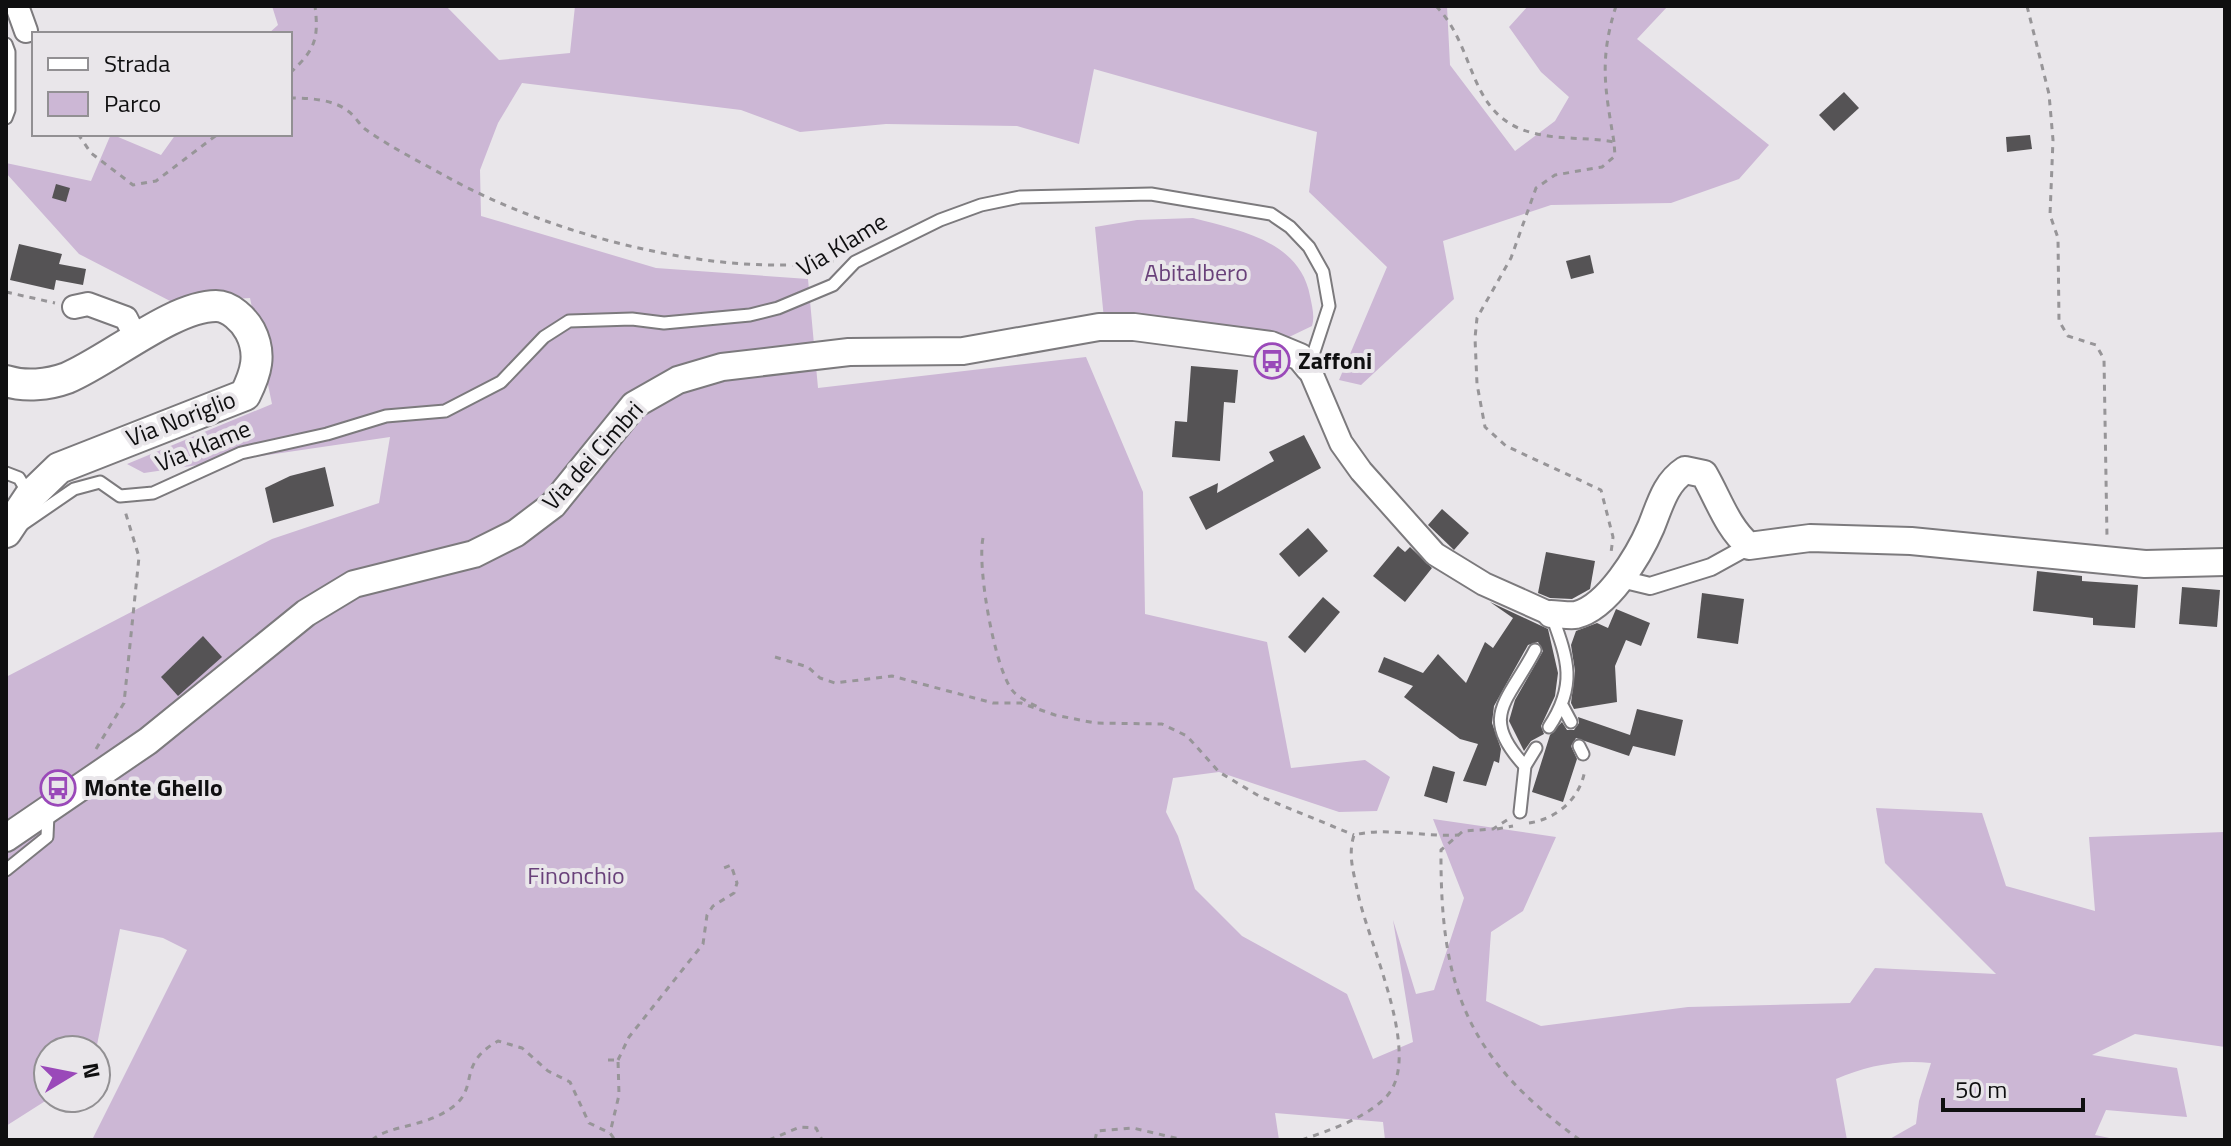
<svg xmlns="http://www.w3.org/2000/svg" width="2231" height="1146" font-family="'Titillium Web',sans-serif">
<rect width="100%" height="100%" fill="#e9e6ea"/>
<g fill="#ccb7d5">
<path d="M272,6H446L499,60L570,53L575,6H1447L1450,65L1515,151L1555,121L1569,97L1541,72L1509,27L1528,6H1668L1637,39L1769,145L1739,179L1671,203L1551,205L1443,241L1454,299L1361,385L1339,380L1387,267L1309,192L1317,132L1094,69L1079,144L1017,126L886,124L800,132L741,110L522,83L498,123L480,170L481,216L656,268L808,279L818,388L1086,357L1143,492L1145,614L1267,642L1291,768L1365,760L1390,777L1377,811L1339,812L1219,772L1173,778L1166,812L1178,836L1195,889L1242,936L1347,994L1373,1059L1413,1042L1393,920L1416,994L1434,990L1464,898L1433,819L1556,837L1523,911L1491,932L1486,1001L1541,1026L1688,1007L1850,1003L1875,968L1996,974L1885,863L1876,808L1982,813L2006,886L2095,911L2089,837L2225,832V1047L2135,1034L2092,1055L2177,1068L2187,1117L2106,1110L2095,1135L2119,1140H1888L1916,1124L1919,1101L1931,1063C1898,1059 1866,1066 1836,1079L1847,1140H1385L1383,1122L1275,1113L1279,1140H92L187,950L163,938L120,929L96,1050H48L50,1098L6,1126V677L272,539L379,503L390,437L144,473L127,464L272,404L250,298L174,303L79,254L6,173V163L91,181L111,134L161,155L176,134H290V34H268L278,25Z"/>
<path d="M1193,218C1239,230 1300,241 1310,296C1312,306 1315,316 1312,326L1287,338L1104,319L1095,227L1137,220Z"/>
</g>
<g fill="#555355">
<path d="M1844,92L1859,108L1834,131L1819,115Z"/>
<path d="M2030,135L2032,149L2007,152L2006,137Z"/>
<path d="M56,184L70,188L66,202L52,198Z"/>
<path d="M19,244L62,254L59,264L86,269L83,285L56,280L54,290L10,280Z"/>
<path d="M1590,255L1594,273L1571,279L1566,261Z"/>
<path d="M1191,366L1238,370L1235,403L1224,402L1220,461L1172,457L1175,421L1187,422Z"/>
<path d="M1304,435L1321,468L1206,530L1189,497L1218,483L1217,493L1274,461L1269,452Z"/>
<path d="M325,467L334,506L273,523L265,488L290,476Z"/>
<path d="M1442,509L1469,533L1454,550L1428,525Z"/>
<path d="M1308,528L1328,551L1299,577L1279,554Z"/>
<path d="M1398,546L1405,552L1410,547L1432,568L1405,602L1373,576Z"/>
<path d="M1546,552L1595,561L1590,589L1572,599L1550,598L1538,593Z"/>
<path d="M2037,571L2082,576V581L2138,585L2135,628L2093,625V618L2033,611Z"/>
<path d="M2182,587L2220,590L2217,627L2179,624Z"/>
<path d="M1702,593L1744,599L1738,644L1697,638Z"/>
<path d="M1323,597L1340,612L1305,653L1288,637Z"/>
<path d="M1490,602L1548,629L1558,673L1555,696L1541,726L1544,734L1531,741L1524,751L1509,721L1515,700L1543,651L1538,642L1528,645L1494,706L1492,723L1501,749L1499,763L1494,761L1486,786L1463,781L1478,744L1460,739L1404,697L1413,686L1378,672L1384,657L1423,673L1438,654L1466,683L1485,642L1493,648L1513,618Z"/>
<path d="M1616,609L1650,623L1641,646L1626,640L1615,666L1617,702L1574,709L1571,703L1575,671L1571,645L1576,631L1597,623L1608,628Z"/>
<path d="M203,636L222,657L178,696L161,677Z"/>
<path d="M1637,709L1683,720L1675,756L1633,746L1629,756L1576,738L1571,746L1577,759L1563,802L1532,792L1550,735L1562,722L1567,730H1574L1579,723L1578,717L1630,735Z"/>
<path d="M1433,766L1455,772L1447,803L1424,796Z"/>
</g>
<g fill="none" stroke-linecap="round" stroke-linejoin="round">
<defs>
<g id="service">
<path d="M6,44L9,52V110L6,118"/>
<path d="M6,473L19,478L28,493"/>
<path d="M23,524L74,489L100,482L120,496L153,493L241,453L327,434L386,416L445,411L501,382L544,337L569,321L632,319L664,323L750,315L778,308L833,285L855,262L940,220L981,205L1020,197L1151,194L1271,214L1290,227L1309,247L1323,272L1329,306L1309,367"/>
<path d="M1563,707L1571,722"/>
<path d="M1549,727C1577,685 1568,660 1552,616"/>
<path d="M1579,746L1583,754"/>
<path d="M1525,766C1478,716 1508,702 1535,650"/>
<path d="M1520,812L1525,766L1536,748"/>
<path d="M6,870L47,837L48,814"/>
</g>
<path id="pedestrian" d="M1621,579L1650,586L1711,567L1749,546"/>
<g id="minor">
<path d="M17,6L26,31"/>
<path d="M74,307L88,304L126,318L137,340"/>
<path d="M1309,368L1341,443L1361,471L1435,554L1484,584L1551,614"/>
</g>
<g id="tertiary">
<path d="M1551,614C1558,614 1569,616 1576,615C1608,607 1639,555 1651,527C1660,505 1665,483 1685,470L1704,474C1719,500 1727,527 1749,546L1810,538L1911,541L2145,564L2225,562"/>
<path d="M6,838L148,741L306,613L354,584L474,554L516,533L553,505L634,405L678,380L722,367L849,352L963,351L1099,327H1134L1271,345L1300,357L1309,368"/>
</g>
<path id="secondary" d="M6,381C25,387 48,385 67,378C108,361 173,306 216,306C230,306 244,320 250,331C262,354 256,373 245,395L59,468L30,496L6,532"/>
</defs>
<use href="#service" stroke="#7c7a7d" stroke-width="15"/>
<use href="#pedestrian" stroke="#7c7a7d" stroke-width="20"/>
<use href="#minor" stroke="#7c7a7d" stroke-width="26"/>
<use href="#tertiary" stroke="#7c7a7d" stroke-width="30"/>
<use href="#secondary" stroke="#7c7a7d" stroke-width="34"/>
<g stroke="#979598" stroke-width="3" stroke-dasharray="6 6" stroke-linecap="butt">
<path d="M1436,6C1478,49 1466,116 1533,133C1559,140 1588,137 1614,142L1615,156L1602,167L1555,175L1536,188L1511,258L1477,318L1475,338L1477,384L1485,427L1506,446L1601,490L1613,537L1611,553"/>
<path d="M2027,6L2049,94L2053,140L2050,215L2058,238L2059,321L2068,336L2096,345L2104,359L2107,537"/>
<path d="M290,73C315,50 319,39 315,6"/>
<path d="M290,98C308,98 333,99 348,111C355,116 359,124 365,129C390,147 422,163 449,178C552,235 718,279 836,261"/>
<path d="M78,134L91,153L133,185L156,181L218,134"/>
<path d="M1614,142C1605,88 1599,60 1616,6"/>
<path d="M6,292L55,303"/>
<path d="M983,538C977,567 994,666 1012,690C1017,697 1030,703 1038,707"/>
<path d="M775,657L808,667L820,678L835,683L892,676L993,703H1021L1055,715L1095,723L1162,724L1187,736L1219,772L1259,796L1354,835"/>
<path d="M96,749L124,703L139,557L125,511"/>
<path d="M1507,820L1493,829L1463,831L1441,850C1440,988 1467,1058 1580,1140"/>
<path d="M1529,823C1557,819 1581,798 1585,769"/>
<path d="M1497,829L1513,826"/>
<path d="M608,1060H618L619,1095L610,1133"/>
<path d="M618,1060L629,1037L703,944L707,915L713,906L734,893L737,883L731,865L719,870"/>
<path d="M372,1140C391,1124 426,1128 454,1106C479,1086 457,1064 498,1041L522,1048L548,1071L570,1082L589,1123L610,1133L615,1140"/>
<path d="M769,1140L800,1127L816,1128L822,1140"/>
<path d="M1095,1140L1097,1131L1133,1128L1184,1140"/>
<path d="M1302,1140C1329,1130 1362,1120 1384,1099C1427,1060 1366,940 1357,889C1353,870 1348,854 1354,835C1385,827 1424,837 1458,835"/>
</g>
<use href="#service" stroke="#fff" stroke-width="11"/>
<use href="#pedestrian" stroke="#fff" stroke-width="16"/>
<use href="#minor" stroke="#fff" stroke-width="22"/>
<use href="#tertiary" stroke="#fff" stroke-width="26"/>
<use href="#secondary" stroke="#fff" stroke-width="30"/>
</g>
<defs>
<symbol id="bus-ring" viewBox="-11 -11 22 22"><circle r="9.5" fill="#e9e6ea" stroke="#9a49b9" stroke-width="1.5"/><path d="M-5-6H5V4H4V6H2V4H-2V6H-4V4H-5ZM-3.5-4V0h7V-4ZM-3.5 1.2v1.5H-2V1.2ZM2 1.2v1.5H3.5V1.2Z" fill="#9a49b9"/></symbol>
</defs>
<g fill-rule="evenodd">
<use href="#bus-ring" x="1252" y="341" width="40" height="40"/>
<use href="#bus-ring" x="38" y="768" width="40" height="40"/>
</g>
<g text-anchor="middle" stroke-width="8" stroke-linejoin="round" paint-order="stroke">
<g font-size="24" fill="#0f0f10" stroke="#e9e6ea">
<text transform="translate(842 245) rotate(-31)" y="8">Via Klame</text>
<text transform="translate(181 419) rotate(-21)" y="8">Via Noriglio</text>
<text transform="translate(203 446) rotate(-22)" y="8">Via Klame</text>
<text transform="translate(593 456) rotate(-48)" y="8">Via dei Cimbri</text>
</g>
<g font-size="24" fill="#69417a" stroke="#e9e6ea">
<text x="1196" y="281">Abitalbero</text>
<text x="576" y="884">Finonchio</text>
</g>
<g font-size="24" font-weight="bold" fill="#0f0f10" stroke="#e9e6ea" text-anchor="start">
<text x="1298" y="369">Zaffoni</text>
<text x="84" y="796">Monte Ghello</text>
</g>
</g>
<rect width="2231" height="1146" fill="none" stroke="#0f0f10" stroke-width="16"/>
<rect x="32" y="32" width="260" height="104" fill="#e9e6ea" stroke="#929093" stroke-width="2"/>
<rect x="48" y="58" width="40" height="12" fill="#ffffff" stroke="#929093" stroke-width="2"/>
<text x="104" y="72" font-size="24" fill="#0f0f10">Strada</text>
<rect x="48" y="92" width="40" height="24" fill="#ccb7d5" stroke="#929093" stroke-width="2"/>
<text x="104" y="112" font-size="24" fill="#0f0f10">Parco</text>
<g transform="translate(72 1074) rotate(80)"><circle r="38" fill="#e9e6ea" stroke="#929093" stroke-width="2"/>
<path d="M0-6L14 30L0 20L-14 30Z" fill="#9a49b9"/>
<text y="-12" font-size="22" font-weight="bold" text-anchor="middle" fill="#0f0f10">N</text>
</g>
<path d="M1943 1098v12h140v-12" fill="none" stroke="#0f0f10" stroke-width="4"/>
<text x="1955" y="1098" font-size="24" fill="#0f0f10" stroke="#e9e6ea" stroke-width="6" paint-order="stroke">50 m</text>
</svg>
